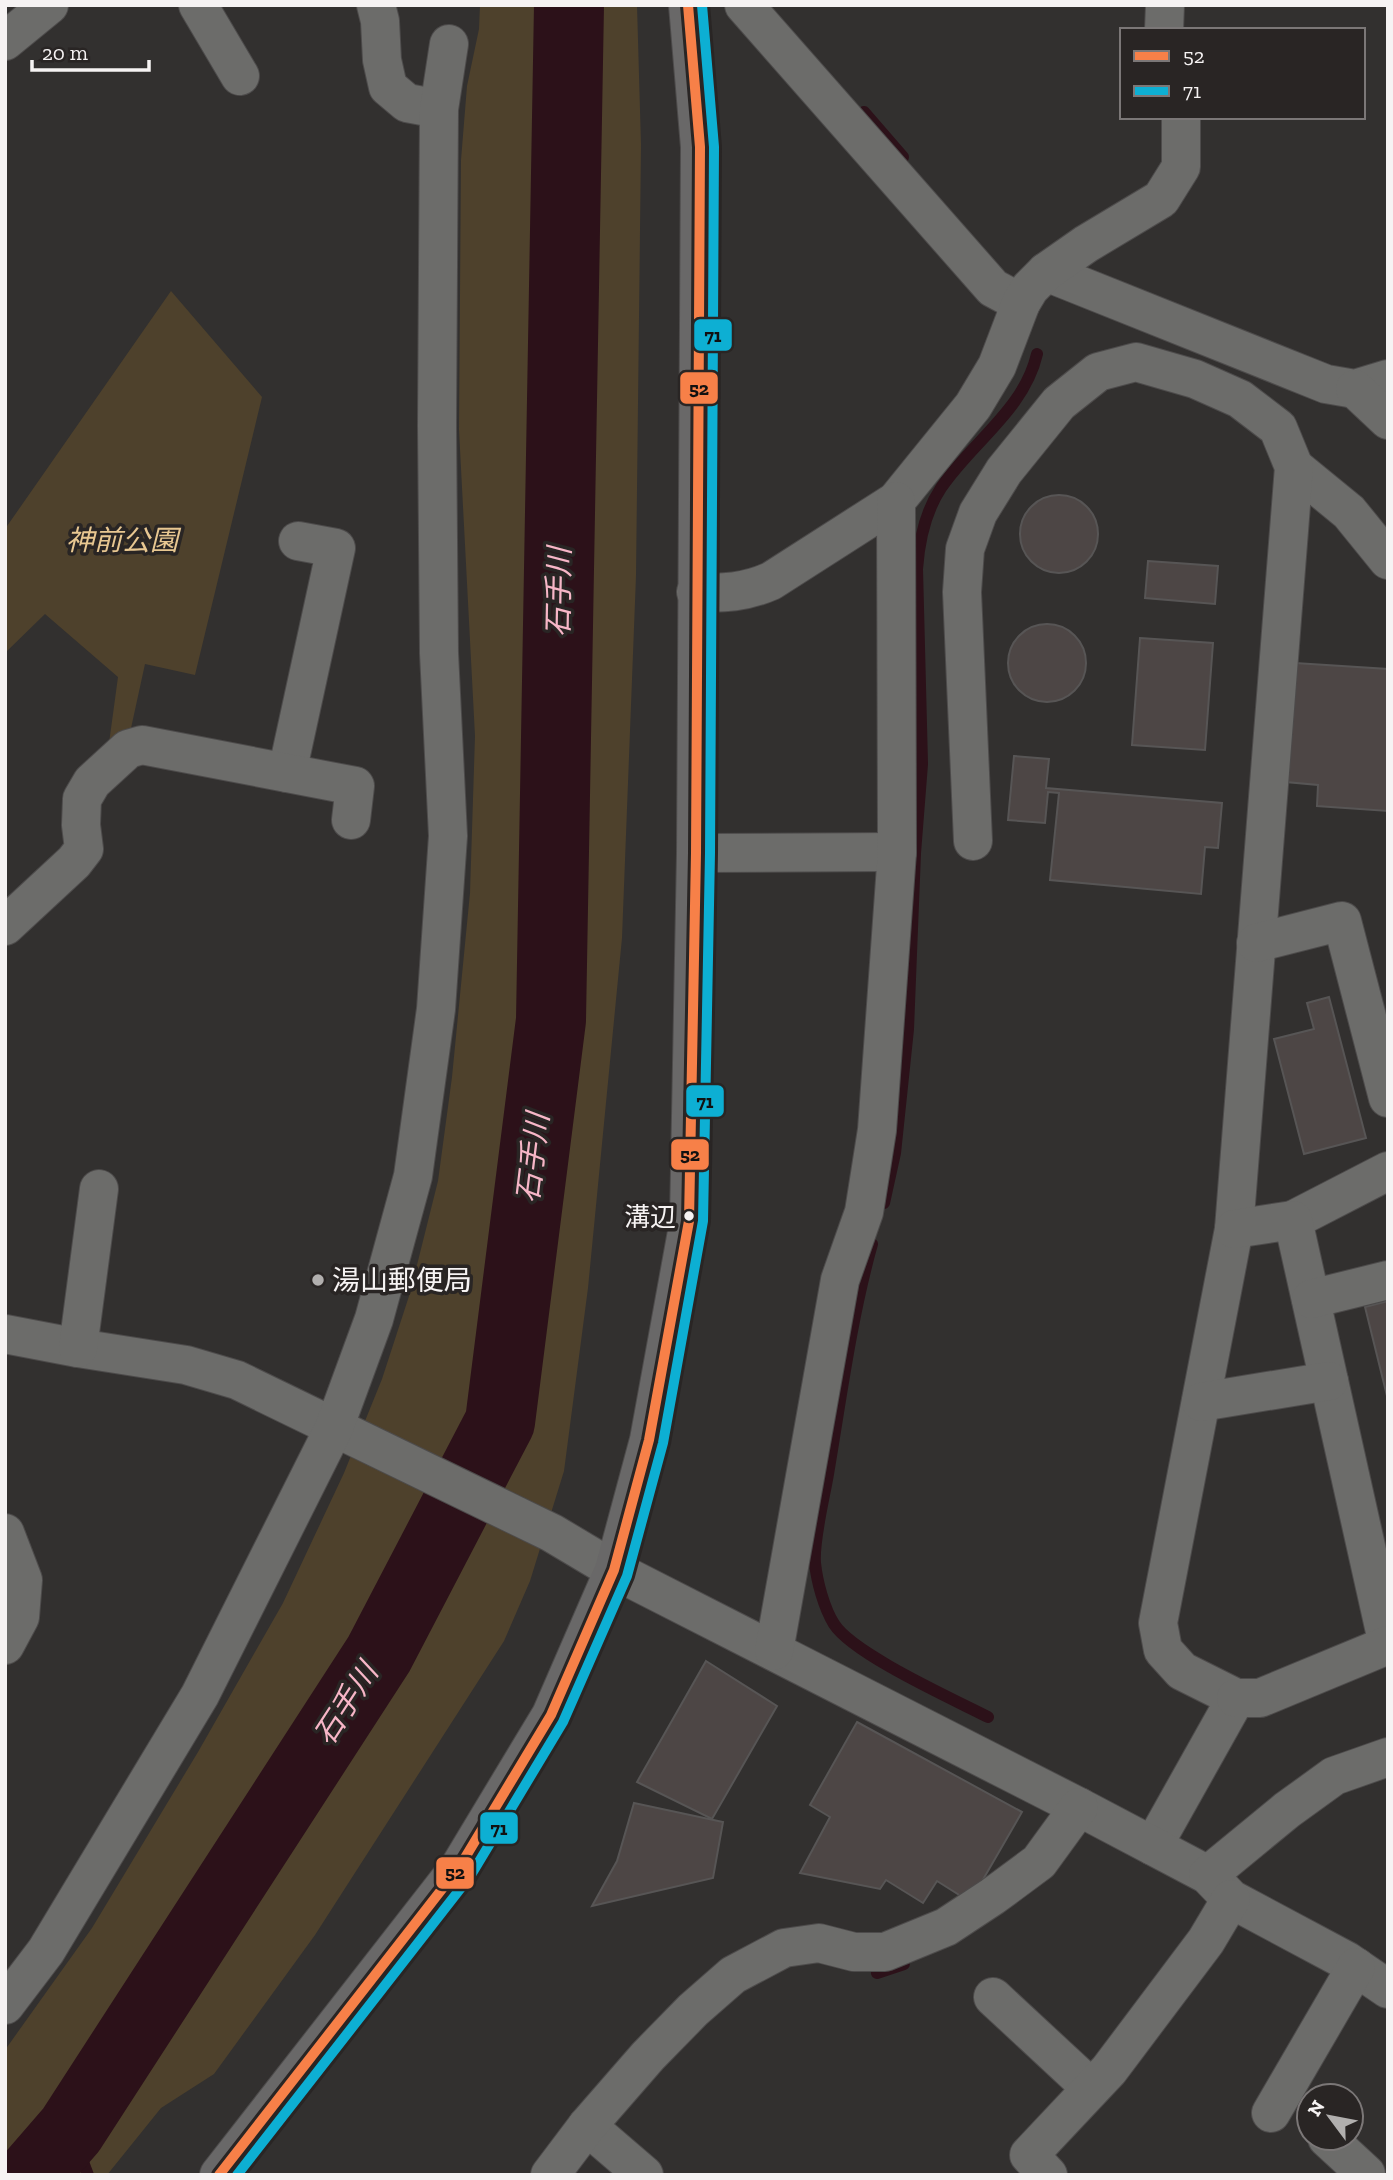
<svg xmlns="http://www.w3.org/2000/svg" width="1393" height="2180" font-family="'Zilla Slab','Noto Sans JP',serif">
<rect width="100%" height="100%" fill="#32302f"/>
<g fill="#4e412c">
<path d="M480,5H637L641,145L636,576L622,938L588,1288L564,1471L530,1581L504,1641L315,1935L214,2074L161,2108L107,2175H5V2050L92,1928L198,1752L283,1603L344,1473L382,1379L410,1293L438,1181L452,1077L470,893L475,736L459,430L461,160L467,86L479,29Z"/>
<path d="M171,291L262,397L195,675L145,664L128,742L107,758L118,677L45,614L5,653V529Z"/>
</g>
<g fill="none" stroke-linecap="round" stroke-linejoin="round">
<g stroke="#2c1119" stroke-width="12">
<path d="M864,112L903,157"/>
<path d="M884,1203L895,1153L908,1029L915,853L922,764L917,569C919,541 925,512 941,488C972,442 1024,410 1037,354"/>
<path d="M872,1244C851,1319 841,1397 828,1474C824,1498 813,1541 815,1563C817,1582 824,1608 834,1624C853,1654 953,1699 988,1717"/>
<path d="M877,1973L904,1964"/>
<path d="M71,2130L88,2175"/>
</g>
<path stroke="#2c1119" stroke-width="70" d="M32,2175L71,2130L379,1654L500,1422L551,1020L569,5"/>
</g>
<g fill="#4d4645" stroke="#575555" stroke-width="2">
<circle cx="1059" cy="534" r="39"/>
<path d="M1148,561L1218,566L1215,604L1145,598Z"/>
<circle cx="1047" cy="663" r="39"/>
<path d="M1140,638L1213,643L1205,750L1132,745Z"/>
<path d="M1295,663L1388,669V811L1317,806L1318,785L1286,782Z"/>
<path d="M1014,756L1049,759L1046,788L1222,803L1218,848L1205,847L1201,894L1050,880L1059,793L1048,792L1045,823L1008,820Z"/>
<path d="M1329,997L1366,1138L1304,1154L1274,1039L1314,1029L1307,1003Z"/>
<path d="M1388,1301V1400L1365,1307Z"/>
<path d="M706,1661L777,1706L712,1819L637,1782Z"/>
<path d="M857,1722L1022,1812L981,1883L961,1896L937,1881L923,1903L886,1880L880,1889L800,1873L830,1817L810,1805Z"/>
<path d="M634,1803L723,1822L713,1878L592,1906L617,1861Z"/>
</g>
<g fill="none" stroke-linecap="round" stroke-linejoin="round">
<defs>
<g id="minor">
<path d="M198,5L240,76"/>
<path d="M376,5L380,21L382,60L388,87L407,103L439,109"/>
<path d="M744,5L993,288L1021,303"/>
<path d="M1164,30L1165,5"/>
<path d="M5,41L49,5"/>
<path d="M1046,272L1326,384L1355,389L1388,379"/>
<path d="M1355,389L1388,420"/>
<path d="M1294,467L1349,512L1388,560"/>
<path d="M696,592C723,594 746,592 771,581L896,501L973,406L997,366L1021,303L1030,288L1046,272L1086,244L1161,199L1181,167V117"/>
<path d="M287,773L336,548L298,541"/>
<path d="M973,841L962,592L965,549L978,513L1004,471L1059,403L1098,372L1136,362L1195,379L1240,399L1278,428L1294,467L1234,1229L1158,1623L1163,1650L1182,1671L1236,1698L1153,1846"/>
<path d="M696,853L897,852"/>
<path d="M5,926L74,862L84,849L81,825L82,799L92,782L128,749L142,745L355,786L351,820"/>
<path d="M1256,943L1342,921L1388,1098"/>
<path d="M1293,1220L1388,1171"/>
<path d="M1234,1229L1293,1220L1388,1645"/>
<path d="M1311,1299L1388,1280"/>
<path d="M5,1334L78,1348L186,1365L237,1380L552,1533L614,1570L1079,1807L1208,1875L1231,1899L1347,1961L1388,1989"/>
<path d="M78,1348L99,1189"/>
<path d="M1201,1402L1329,1381"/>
<path d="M5,1533L23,1580L20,1617L5,1645"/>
<path d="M774,1651L840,1280L864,1212L877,1130L897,852L896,501"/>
<path d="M1236,1698H1260L1388,1645"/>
<path d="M1208,1875L1287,1810L1334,1776L1388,1757"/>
<path d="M993,1997L1091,2088"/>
<path d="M5,2005L46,1951L200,1695L334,1428L374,1319L413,1176L436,1009L448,836L439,653L437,426L439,109L449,44"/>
<path d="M1271,2113L1356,1967"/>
<path d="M587,2126L644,2175"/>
<path d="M1327,2138L1366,2174"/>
<path d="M550,2175L587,2126L648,2056L693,2010L733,1975L784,1948L819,1943L854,1952H885L946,1927L993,1896L1039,1862L1079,1807"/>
<path d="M1048,2175L1029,2155L1109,2070L1206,1941L1231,1899"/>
</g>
<path id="highway" d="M219,2175L460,1866L551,1715L614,1570L649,1440L689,1221L696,853L700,147L688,5"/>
</defs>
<use href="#minor" stroke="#4d4b4b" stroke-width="40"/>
<use href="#highway" stroke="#4d4b4b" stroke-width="40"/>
<use href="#minor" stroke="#6c6c6a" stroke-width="38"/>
<use href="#highway" stroke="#696868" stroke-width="38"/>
<defs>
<path id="bus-1" d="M219,2175L460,1866L551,1715L614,1570L649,1440L689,1221L696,853L700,147L688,5"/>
<path id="bus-2" d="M237,2175L471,1875L563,1722L627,1576L663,1443L703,1221L710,853L714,147L702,5"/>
</defs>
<use href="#bus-1" stroke="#292524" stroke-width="16"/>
<use href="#bus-2" stroke="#292524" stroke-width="16"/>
<use href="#bus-1" stroke="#f78048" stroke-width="10"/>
<use href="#bus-2" stroke="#0dafd3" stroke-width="10"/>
</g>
<circle fill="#f6f3f3" stroke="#292524" stroke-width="2.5" cx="689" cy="1216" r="6"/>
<circle fill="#b1afae" stroke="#292524" stroke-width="2.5" cx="318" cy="1280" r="7"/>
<g text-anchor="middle" stroke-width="7" stroke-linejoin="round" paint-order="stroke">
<g font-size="26" fill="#f6f3f3" stroke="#292524" text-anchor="end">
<text x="676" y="1226">溝辺</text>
</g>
<g font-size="28" font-style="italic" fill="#e8c791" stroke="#292524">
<text x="122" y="550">神前公園</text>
</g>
<g font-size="28" fill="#f6f3f3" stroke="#292524" text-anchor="start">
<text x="332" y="1290">湯山郵便局</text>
</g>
<g font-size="30" font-style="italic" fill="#f7b6c7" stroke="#292524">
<text transform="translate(559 592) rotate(-89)" y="10">石手川</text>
<text transform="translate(533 1158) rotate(-83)" y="10">石手川</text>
<text transform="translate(346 1704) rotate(-57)" y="10">石手川</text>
</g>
</g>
<g stroke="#292524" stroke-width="2.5">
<rect x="693" y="318" width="40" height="34" rx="7" fill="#0dafd3"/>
<rect x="679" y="371" width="40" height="34" rx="7" fill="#f78048"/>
<rect x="685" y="1084" width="40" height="34" rx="7" fill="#0dafd3"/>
<rect x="670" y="1138" width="40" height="33" rx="7" fill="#f78048"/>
<rect x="479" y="1811" width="40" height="34" rx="7" fill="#0dafd3"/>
<rect x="435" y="1856" width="40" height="34" rx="7" fill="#f78048"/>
</g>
<g font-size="19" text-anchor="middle" font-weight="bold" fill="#111">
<text x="713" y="342">71</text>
<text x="699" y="395">52</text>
<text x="705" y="1108">71</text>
<text x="690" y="1161">52</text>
<text x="499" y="1835">71</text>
<text x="455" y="1879">52</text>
</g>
<rect width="1393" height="2180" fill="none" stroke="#f6f3f3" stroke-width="14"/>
<rect x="1120" y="28" width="245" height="91" fill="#292524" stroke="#7b7777" stroke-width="2"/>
<rect x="1134" y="51" width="35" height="10" fill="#f78048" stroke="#7b7777" stroke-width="2"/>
<text x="1183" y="63" font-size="21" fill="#f6f3f3">52</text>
<rect x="1134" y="86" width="35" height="10" fill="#0dafd3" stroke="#7b7777" stroke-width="2"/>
<text x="1183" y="98" font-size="21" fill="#f6f3f3">71</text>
<g transform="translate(1330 2117) rotate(302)"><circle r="33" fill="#292524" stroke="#7b7777" stroke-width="2"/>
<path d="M0-5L12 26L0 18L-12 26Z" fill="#b1afae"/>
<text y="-10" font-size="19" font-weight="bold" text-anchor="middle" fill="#f6f3f3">N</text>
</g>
<path d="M32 60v10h117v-10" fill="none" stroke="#f6f3f3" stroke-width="3.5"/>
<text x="42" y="60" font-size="21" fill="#f6f3f3" stroke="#292524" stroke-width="5" paint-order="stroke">20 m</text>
</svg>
